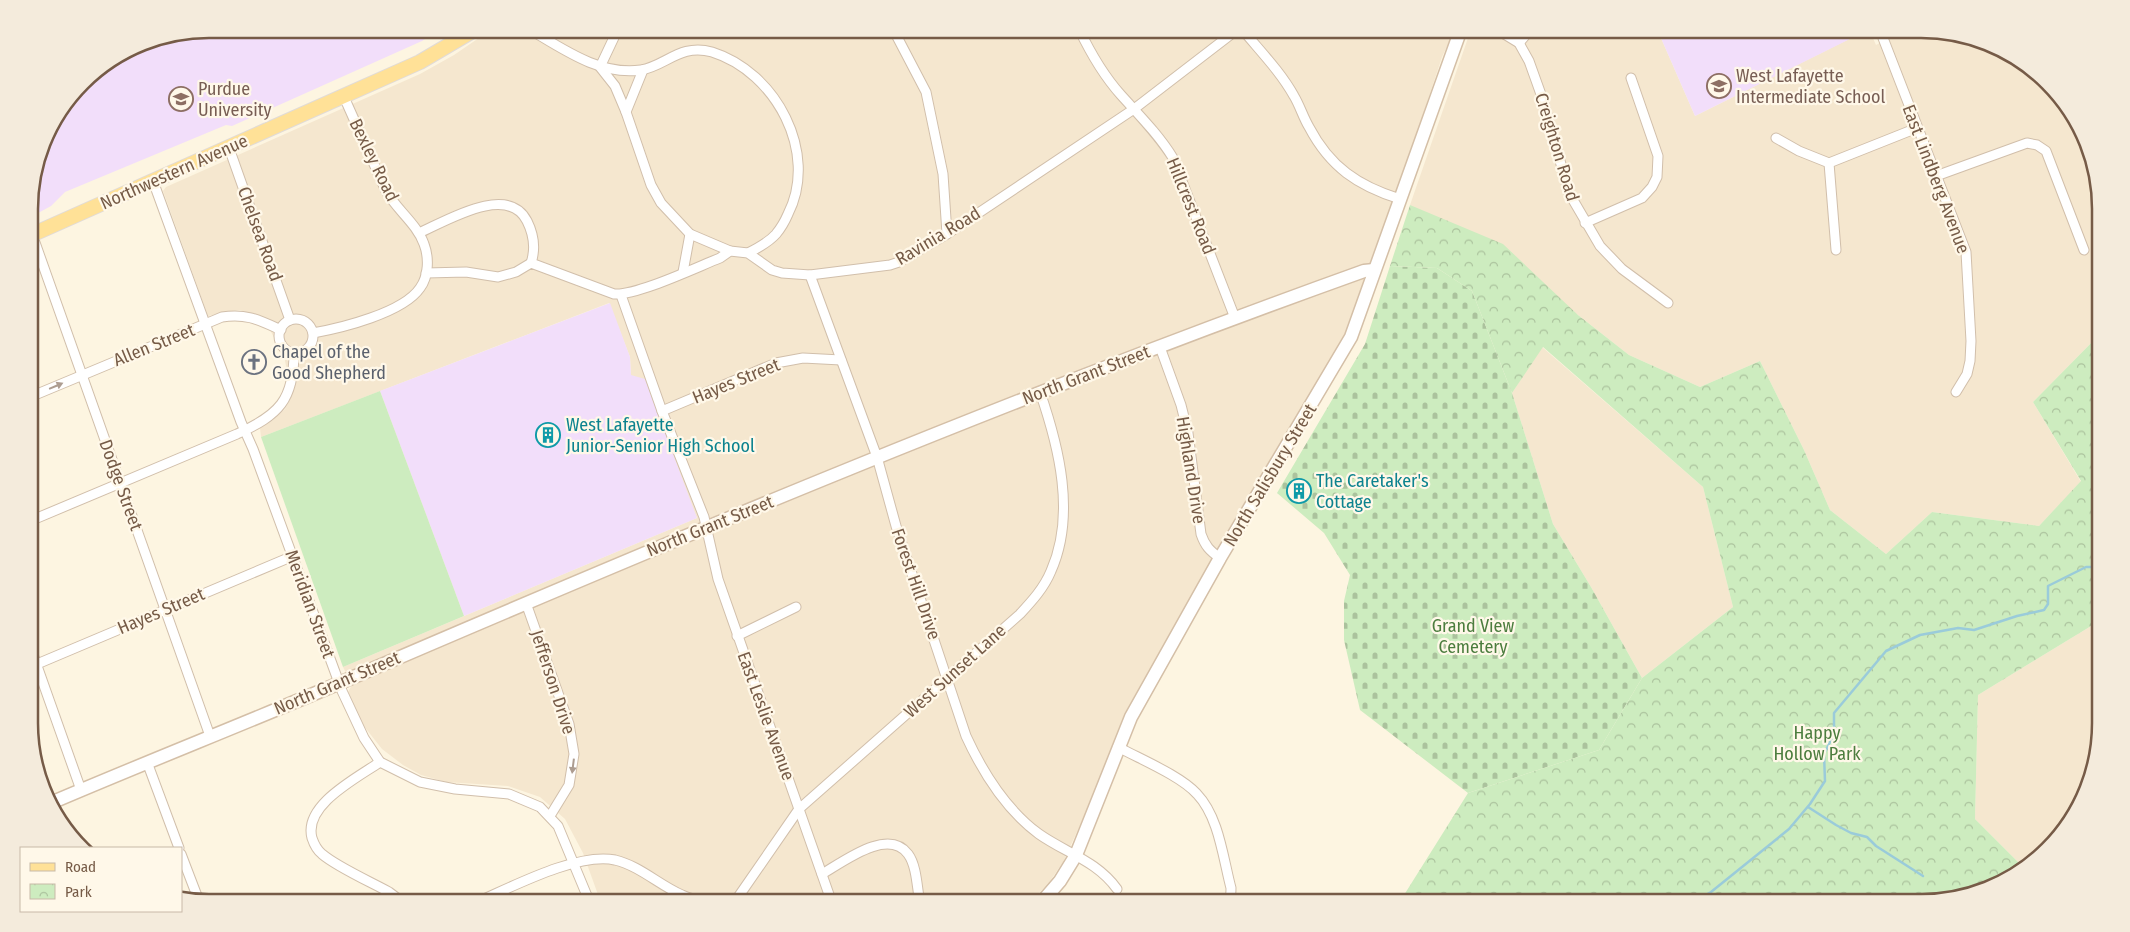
<svg xmlns="http://www.w3.org/2000/svg" width="2130" height="932" font-family="'Fira Sans Condensed',sans-serif">
<defs>
<pattern id="cemetery-stones" width="16" height="16" patternUnits="userSpaceOnUse" patternTransform="scale(1.25)"><rect width="16" height="16" fill="#cdecbf"/><path d="M2 7V4a2 2 0 0 1 4 0v3zM10 15v-3a2 2 0 0 1 4 0v3z" fill="#abc29d"/></pattern>
<pattern id="park-crowns" width="20" height="18" patternUnits="userSpaceOnUse" patternTransform="scale(1.25)"><rect width="20" height="18" fill="#cdecbf"/><path d="M2 6a3 3 0 1 1 6 0M12 15a3 3 0 1 1 6 0" fill="none" stroke="#abc29d"/></pattern>
</defs>
<rect width="100%" height="100%" fill="#fdf5e1"/>
<g fill="#f5e7cf">
<path d="M492,29H1455L1442,57L1403,175L1373,254L1354,312L1342,340L1227,532L1125,713L1095,793L1063,862L1050,881L1030,903H601L583,853L565,819L540,797L508,786L446,782L421,775L403,765L382,749L363,725L348,692L352,685L343,667L697,518L631,375L630,357L609,303L261,437L260,428L272,421L285,409L291,398L285,384L286,366L284,356L264,319L240,310L225,312L208,316L163,191L166,187L420,74L454,55Z"/>
<path d="M1473,29H1657L1695,116L1869,29L1876,45L1907,29H1921L1990,42L2064,99L2100,186V334L2033,402L2081,482L2039,526L1932,512L1886,554L1830,510L1804,450L1760,361L1700,387L1629,355L1578,315L1410,205L1468,38Z"/>
<path d="M1542,347L1703,487L1733,607L1642,678L1591,587L1553,524L1512,393Z"/>
<path d="M2101,620V723L2088,792L2031,866L2025,869L1975,819L1978,695Z"/>
</g>
<g fill="#f2defa">
<path d="M209,29H441L422,41L232,126L226,125L65,192L51,206L29,218V197L47,129L90,74L140,42Z"/>
<path d="M1657,29H1870L1695,116Z"/>
<path d="M610,303L630,357L631,375L645,379L697,518L464,616L380,391Z"/>
</g>
<path fill="url(#cemetery-stones)" d="M1390,266L1437,268L1472,291L1512,393L1553,524L1591,587L1642,678L1599,750L1468,793L1360,710L1344,640V601L1350,575L1324,533L1277,493L1365,344Z"/>
<path fill="url(#park-crowns)" d="M1410,205L1503,244L1578,315L1629,355L1700,387L1760,361L1804,450L1830,510L1886,554L1932,512L2039,526L2081,481L2033,402L2100,334L2101,620L1978,695L1975,819L2025,869L1979,894L1955,898L1953,895L1933,903H1399L1468,793L1599,750L1642,678L1733,607L1703,487L1543,347L1512,393L1472,291L1437,268L1390,266Z"/>
<path fill="#cdecbf" d="M380,391L464,616L343,667L261,437Z"/>
<g fill="none" stroke-linecap="round" stroke-linejoin="round">
<g stroke="#9acbda" stroke-width="2.5">
<path d="M1808,807L1836,825L1851,833L1867,837L1876,846L1923,876"/>
<path d="M1691,903L1711,892L1789,829L1810,804L1825,781L1824,754L1834,734V713L1886,651L1920,635L1958,628L1974,630L2017,616L2044,610L2048,604V586L2086,567H2101"/>
</g>
<defs>
<g id="street">
<path d="M529,29C563,49 600,76 641,70C666,66 680,43 712,52C776,72 819,153 788,214C785,221 781,228 776,234C769,242 758,248 748,253"/>
<path d="M618,29L600,67L615,86L626,112"/>
<path d="M893,29L926,92L943,174L947,234"/>
<path d="M1079,29C1090,52 1103,75 1121,95C1139,115 1159,135 1173,158L1235,318"/>
<path d="M1242,29C1260,51 1280,71 1294,96C1300,106 1303,117 1309,127C1330,167 1358,186 1400,199"/>
<path d="M1496,29L1519,43L1529,61L1543,100L1569,193L1600,246L1622,269L1668,303"/>
<path d="M1888,29L1883,32V38L1966,252L1971,341L1970,361L1967,374L1956,392"/>
<path d="M1519,43L1531,29"/>
<path d="M643,70L626,112L651,185L661,203L690,234L730,251"/>
<path d="M1776,138L1799,151L1829,163L1917,128"/>
<path d="M229,148L290,320"/>
<path d="M1829,163L1836,250"/>
<path d="M1936,176L2027,143L2037,145L2046,151L2084,250"/>
<path d="M153,181L241,422L253,449L342,691L364,738L380,762L420,782L455,789L509,794L540,807L558,826L590,903"/>
<path d="M1585,223L1642,198L1652,187L1657,177L1658,156L1631,78"/>
<path d="M419,233C446,221 508,183 527,221C534,235 536,248 531,263"/>
<path d="M32,234L210,736"/>
<path d="M683,272L690,234"/>
<path d="M426,273L466,272L498,277L516,272L531,263L614,294C636,296 697,267 720,258L730,251L748,253L772,270L782,273L810,275L890,265L899,262L947,234L1134,109L1238,29"/>
<path d="M810,275L877,457L896,526L966,736C983,773 1005,809 1039,834C1066,853 1097,861 1117,889"/>
<path d="M621,295L662,411L704,517L718,579L832,903"/>
<circle cx="296" cy="336" r="17"/>
<path d="M313,333C341,328 403,313 420,288C429,276 429,257 424,244C417,224 397,210 386,191L344,97"/>
<path d="M1160,347L1181,405L1188,433L1201,534C1205,546 1210,551 1220,558"/>
<path d="M30,397L222,317C246,313 259,320 281,330"/>
<path d="M662,411L776,363L803,358L841,360"/>
<path d="M30,521L237,434C279,415 294,400 294,352"/>
<path d="M526,603L569,724L574,754L569,785L550,816"/>
<path d="M737,636L796,607"/>
<path d="M30,646L81,790"/>
<path d="M30,667L293,556"/>
<path d="M2098,720L2100,728"/>
<path d="M1118,747C1140,759 1181,776 1197,794C1219,817 1223,858 1231,888C1231,895 1231,900 1223,903"/>
<path d="M147,762L179,848"/>
<path d="M380,762C357,778 303,805 312,838C314,844 317,850 322,854C337,867 371,882 389,892L397,898L400,903"/>
<path d="M181,854L199,901"/>
<path d="M822,874C843,862 888,827 908,854C917,866 917,889 920,903"/>
<path d="M475,903C510,888 577,852 615,860C640,866 659,885 682,895C698,903 717,901 734,901"/>
<path d="M734,903L799,809L1020,614C1032,601 1044,588 1051,571C1076,515 1059,447 1040,392"/>
</g>
<g id="secondary">
<path d="M53,802C149,761 246,723 342,682C679,537 1018,395 1364,271L1374,270"/>
<path d="M1041,903L1060,881L1076,855L1131,717L1220,558L1351,337L1461,29"/>
</g>
<path id="primary" d="M29,236L420,62L476,29"/>
</defs>
<use href="#street" stroke="#d1bfab" stroke-width="11"/>
<use href="#secondary" stroke="#d4bfa7" stroke-width="15"/>
<use href="#primary" stroke="#e1dbd7" stroke-width="16"/>
<use href="#street" stroke="#fff" stroke-width="9"/>
<use href="#secondary" stroke="#fff" stroke-width="12"/>
<use href="#primary" stroke="#ffe197" stroke-width="14"/>
</g>
<defs><path id="oneway-solid" d="M-6-.8H1V-3.2L6.5 0L1 3.2V.8H-6Z" transform="scale(1.25)"/></defs>
<g fill="#ad9d91">
<use href="#oneway-solid" transform="translate(56 386) rotate(-23)"/>
<use href="#oneway-solid" transform="translate(573 766) rotate(97)"/>
</g>
<defs>
<symbol id="school-ring" viewBox="-11 -11 22 22"><circle r="9.5" fill="#fff8e9" stroke="#8d6e63" stroke-width="1.5"/><path d="M0-5L7-2L0 1L-7-2ZM-4 1L0 2.5L4 1V4Q0 6-4 4Z" fill="#8d6e63"/></symbol>
<symbol id="university-ring" viewBox="-11 -11 22 22"><circle r="9.5" fill="#fff8e9" stroke="#8d6e63" stroke-width="1.5"/><path d="M0-5L7-2L0 1L-7-2ZM-4 1L0 2.5L4 1V4Q0 6-4 4Z" fill="#8d6e63"/></symbol>
<symbol id="church-ring" viewBox="-11 -11 22 22"><circle r="9.5" fill="#fff8e9" stroke="#6b7280" stroke-width="1.5"/><path d="M-1.2-6h2.4v3.5h3.3v2.4h-3.3V6h-2.4V-.1h-3.3v-2.4h3.3Z" fill="#6b7280"/></symbol>
<symbol id="building-ring" viewBox="-11 -11 22 22"><circle r="9.5" fill="#fff8e9" stroke="#0f9aa8" stroke-width="1.5"/><path d="M-4-6H4V6H1V3H-1V6H-4ZM-2.5-4.3h1.7v1.8h-1.7ZM.8-4.3h1.7v1.8H.8ZM-2.5-1h1.7V.8h-1.7ZM.8-1h1.7V.8H.8Z" fill="#0f9aa8"/></symbol>
</defs>
<g fill-rule="evenodd">
<use href="#school-ring" x="1705" y="72" width="28" height="28"/>
<use href="#university-ring" x="167" y="85" width="28" height="28"/>
<use href="#church-ring" x="240" y="348" width="28" height="28"/>
<use href="#building-ring" x="534" y="421" width="28" height="28"/>
<use href="#building-ring" x="1285" y="477" width="28" height="28"/>
</g>
<g text-anchor="middle" stroke-width="4.5" stroke-linejoin="round" paint-order="stroke">
<g font-size="18" fill="#785e54" stroke="#fff8e9" text-anchor="start">
<text x="1736" y="82">West Lafayette<tspan x="1736" dy="21">Intermediate School</tspan></text>
<text x="198" y="95">Purdue<tspan x="198" dy="21">University</tspan></text>
</g>
<g font-size="18" fill="#765b47" stroke="#fff8e9">
<text transform="translate(1557 147) rotate(73)" y="6">Creighton Road</text>
<text transform="translate(374 160) rotate(64)" y="6">Bexley Road</text>
<text transform="translate(174 172) rotate(-24)" y="6">Northwestern Avenue</text>
<text transform="translate(1936 179) rotate(69)" y="6">East Lindberg Avenue</text>
<text transform="translate(1191 206) rotate(68)" y="6">Hillcrest Road</text>
<text transform="translate(260 234) rotate(70)" y="6">Chelsea Road</text>
<text transform="translate(938 236) rotate(-31)" y="6">Ravinia Road</text>
<text transform="translate(154 345) rotate(-22)" y="6">Allen Street</text>
<text transform="translate(1086 375) rotate(-21)" y="6">North Grant Street</text>
<text transform="translate(736 381) rotate(-22)" y="6">Hayes Street</text>
<text transform="translate(1191 470) rotate(81)" y="6">Highland Drive</text>
<text transform="translate(1270 475) rotate(-59)" y="6">North Salisbury Street</text>
<text transform="translate(121 485) rotate(70)" y="6">Dodge Street</text>
<text transform="translate(710 526) rotate(-22)" y="6">North Grant Street</text>
<text transform="translate(916 584) rotate(71)" y="6">Forest Hill Drive</text>
<text transform="translate(310 604) rotate(70)" y="6">Meridian Street</text>
<text transform="translate(161 611) rotate(-23)" y="6">Hayes Street</text>
<text transform="translate(955 671) rotate(-42)" y="6">West Sunset Lane</text>
<text transform="translate(553 682) rotate(72)" y="6">Jefferson Drive</text>
<text transform="translate(337 683) rotate(-23)" y="6">North Grant Street</text>
<text transform="translate(766 716) rotate(70)" y="6">East Leslie Avenue</text>
</g>
<g font-size="18" fill="#5b616d" stroke="#fff8e9" text-anchor="start">
<text x="272" y="358">Chapel of the<tspan x="272" dy="21">Good Shepherd</tspan></text>
</g>
<g font-size="18" fill="#0d838f" stroke="#fff8e9" text-anchor="start">
<text x="566" y="431">West Lafayette<tspan x="566" dy="21">Junior-Senior High School</tspan></text>
<text x="1316" y="487">The Caretaker's<tspan x="1316" dy="21">Cottage</tspan></text>
</g>
<g font-size="18" fill="#4c7d3e" stroke="#fff8e9">
<text x="1473" y="632">Grand View<tspan x="1473" dy="21">Cemetery</tspan></text>
<text x="1817" y="739">Happy<tspan x="1817" dy="21">Hollow Park</tspan></text>
</g>
</g>
<path d="M0 0H2130V932H0ZM209 38H1921A171 171 0 0 1 2092 209V723A171 171 0 0 1 1921 894H209A171 171 0 0 1 38 723V209A171 171 0 0 1 209 38Z" fill="#f4ebdc" fill-rule="evenodd"/>
<path fill="none" stroke="#765b47" stroke-width="2.5" d="M209 38H1921A171 171 0 0 1 2092 209V723A171 171 0 0 1 1921 894H209A171 171 0 0 1 38 723V209A171 171 0 0 1 209 38Z"/>
<rect x="20" y="847" width="162" height="65" fill="#fff8e9" stroke="#c8b9a8"/>
<rect x="30" y="863" width="25" height="8" fill="#ffe197" stroke="#c8b9a8"/>
<text x="65" y="872" font-size="15" fill="#765b47">Road</text>
<rect x="30" y="884" width="25" height="15" fill="url(#park-crowns)" stroke="#c8b9a8"/>
<text x="65" y="897" font-size="15" fill="#765b47">Park</text>
</svg>
